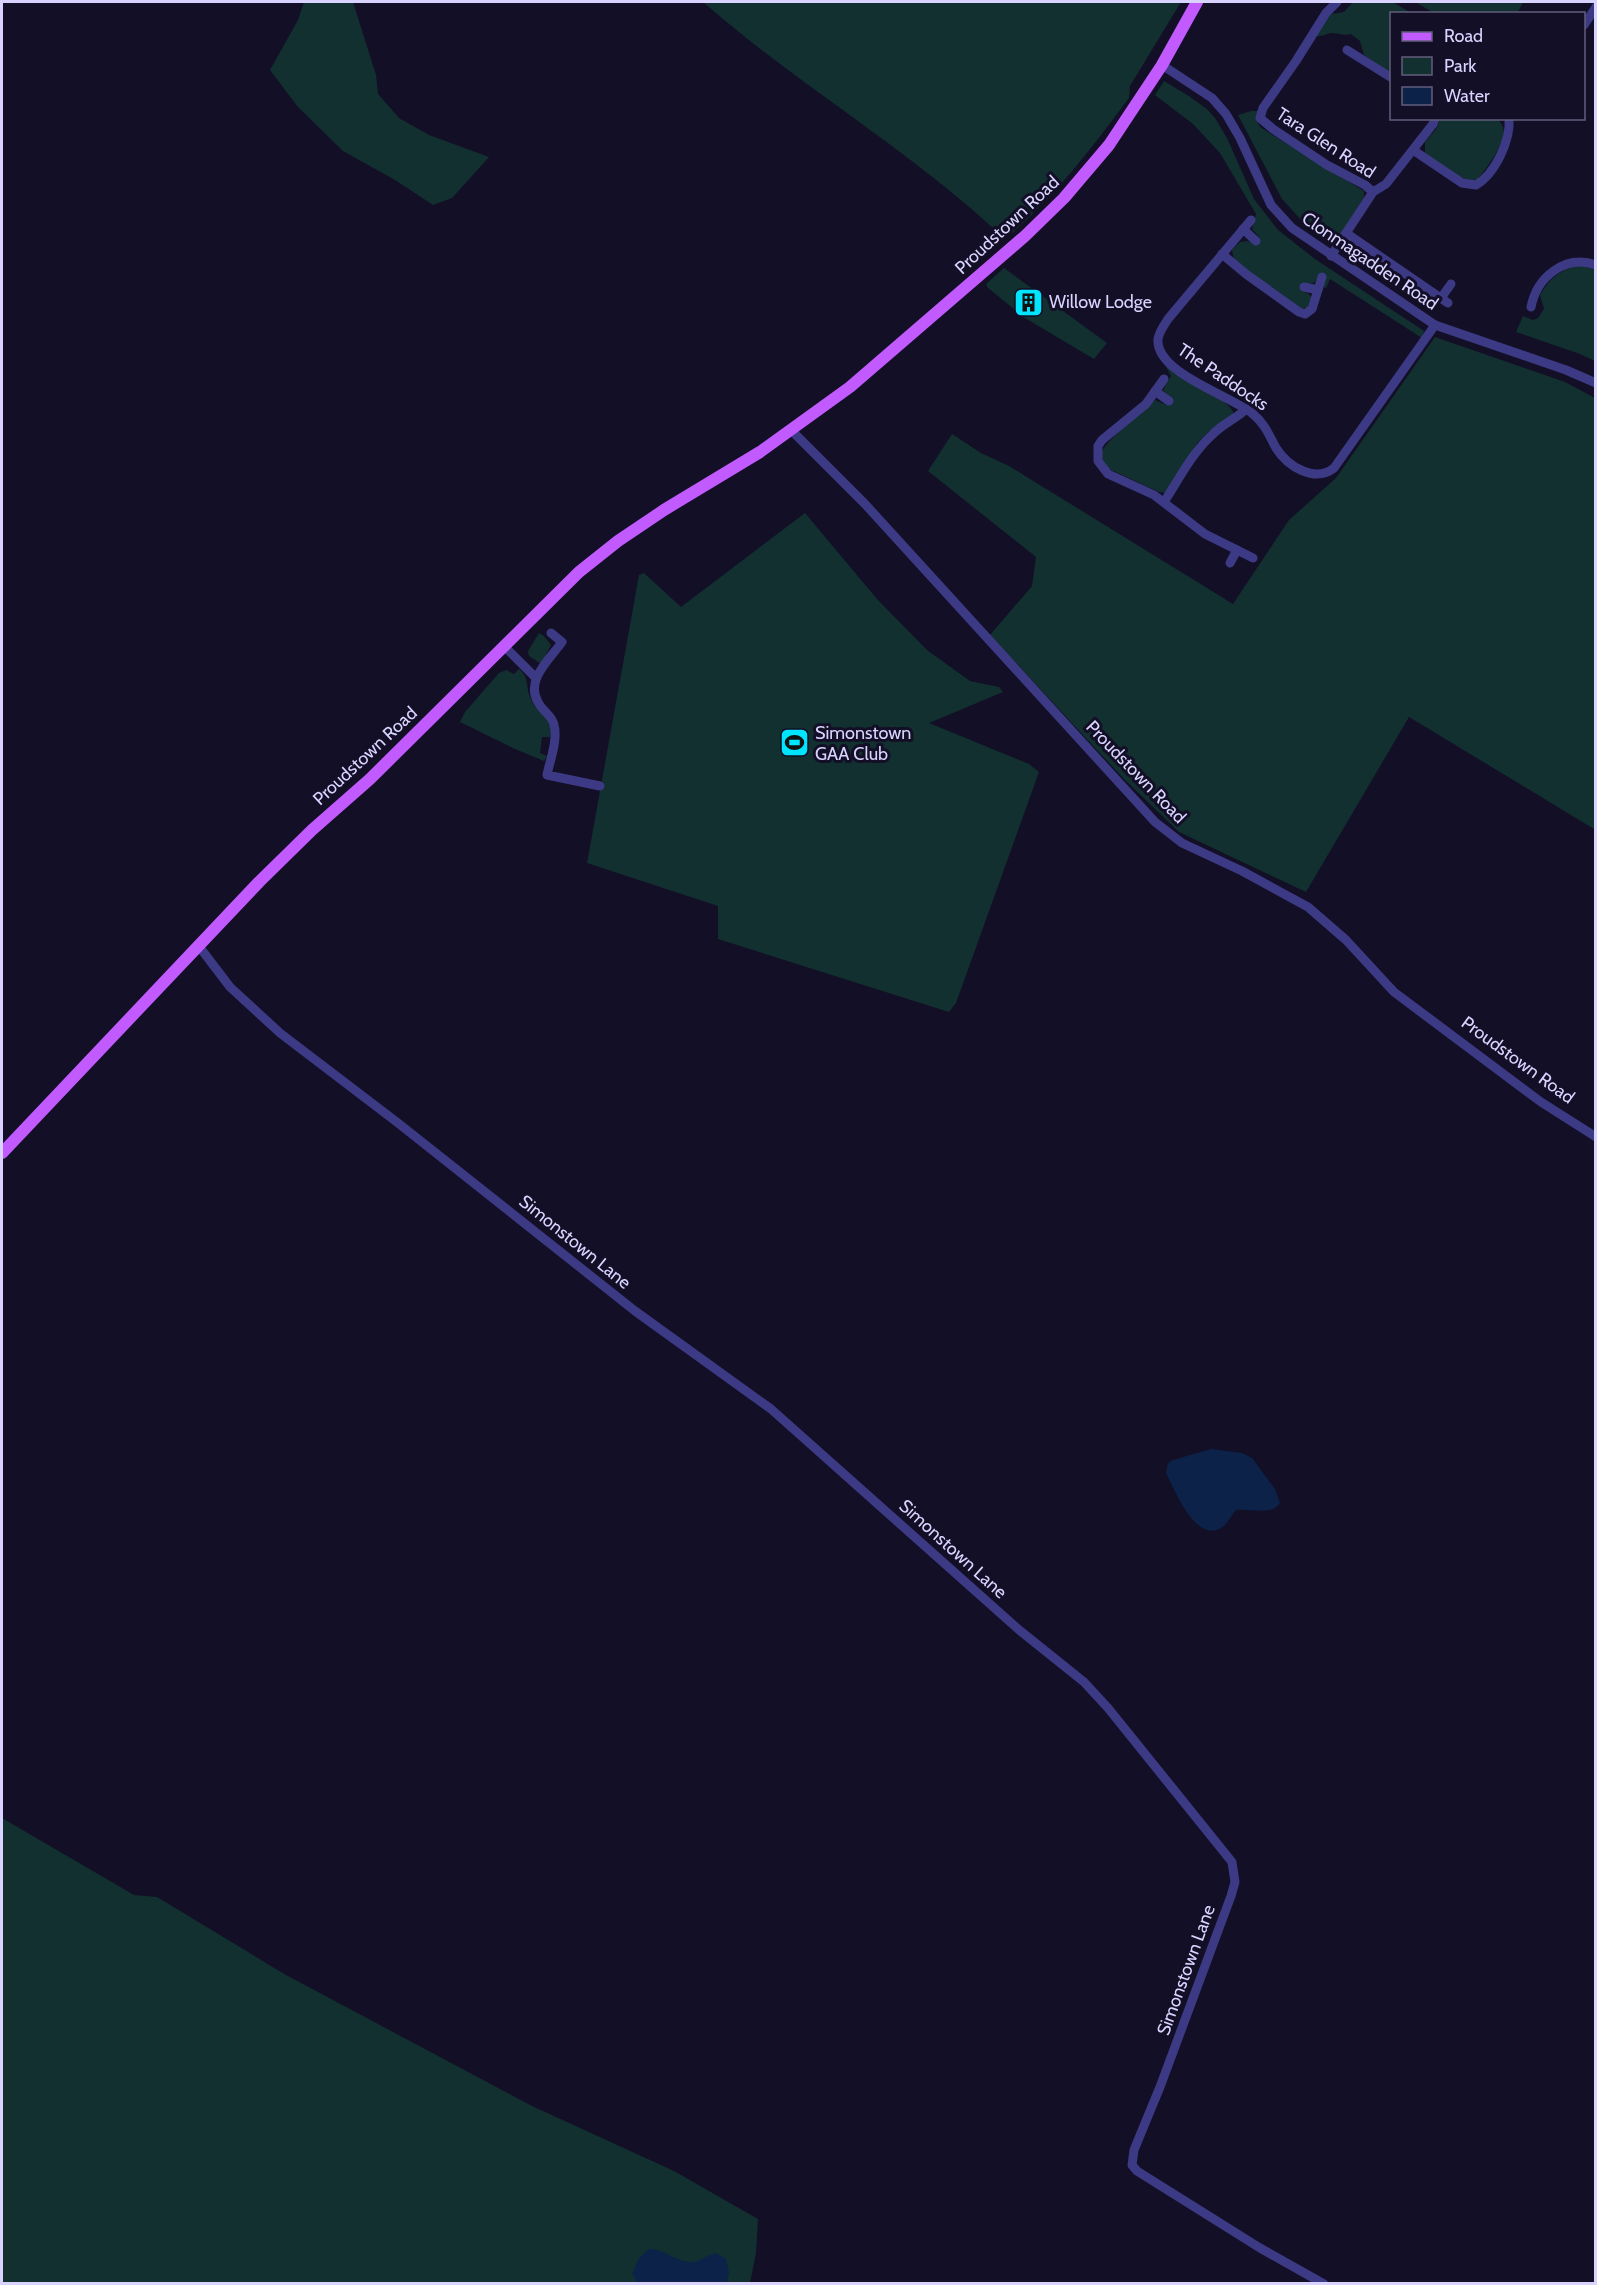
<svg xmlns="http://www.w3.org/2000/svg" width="1597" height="2285" font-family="Cabin,sans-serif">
<rect width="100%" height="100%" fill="#130f26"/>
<g fill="#12302f">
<path d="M304,2H353L376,75L378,94L399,118L429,135L489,157L452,198L433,205L395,180L343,151L298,107L270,70L298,20Z"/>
<path d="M703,2H1181L1130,86L1129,98C1091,149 1054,198 1005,239C911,150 799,86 703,2Z"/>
<path d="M1353,2H1393L1411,13L1392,14L1391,73L1364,55L1360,41L1351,34C1343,36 1339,33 1331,33C1325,34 1322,37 1316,36L1331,14L1344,12Z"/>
<path d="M1415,2H1414H1523L1517,14L1434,13Z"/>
<path d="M1164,81L1189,96L1207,109L1215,118L1227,138L1254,199L1278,230L1315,259L1424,331L1422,338L1330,279L1326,288L1323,287L1318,278L1314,283L1304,284L1302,291L1309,294L1312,298L1308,307L1301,309L1234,260L1232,250L1240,242L1248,241L1253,243L1259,237L1252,229L1256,214L1220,153L1193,124L1155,95Z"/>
<path d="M1251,111H1257V120L1260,127L1364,191V197L1335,244L1304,223L1282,199L1238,115Z"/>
<path d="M1440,119H1498C1499,121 1502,124 1503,127C1508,140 1486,169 1478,179C1462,185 1438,162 1425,153V142L1436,129Z"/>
<path d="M1578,265L1595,269V361L1580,354L1516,332L1523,316L1533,320L1538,318L1544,309L1540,295C1550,278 1559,271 1578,265Z"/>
<path d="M1004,268L1107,343L1094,359L1025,318L988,288L986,284Z"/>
<path d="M1435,337L1565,382L1595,398V826L1594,829L1409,717L1306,892L1179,832L1124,779L990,635L1032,586L1036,557L928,471L952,434L981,453L1009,466L1233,604L1289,520L1336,478Z"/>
<path d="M1165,365C1172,370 1180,377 1188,382C1200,389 1230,400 1234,414L1214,427L1198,442L1165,493L1159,492L1109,469L1100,456C1105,439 1141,415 1155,400L1167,405L1171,398L1163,390L1171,376Z"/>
<path d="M805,513L877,599L927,650L970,681L999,687L1003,692L929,723L1029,764L1039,772L956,1003L949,1012L718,939V906L587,863L639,575L644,573L681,607Z"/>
<path d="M539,633L544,636L551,645L541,664L529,656L528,651Z"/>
<path d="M519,669C530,678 525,687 531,699C537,713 554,719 550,737H542L540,753L547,756L544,761L515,749L460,722L465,712L499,673L506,670L514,674Z"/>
<path d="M2,1818L134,1895L157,1897L286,1975L532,2106L674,2171L758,2219L756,2253L750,2283L2,2284Z"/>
</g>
<g fill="#0c2248">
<path d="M1211,1449L1242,1453L1252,1458L1275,1489L1280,1503C1272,1516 1251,1508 1236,1510C1231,1515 1228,1524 1221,1528C1195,1543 1175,1490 1166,1473L1168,1463L1173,1460Z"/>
<path d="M649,2249C664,2249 675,2261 690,2262C699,2263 706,2255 716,2253L726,2259L729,2273L727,2283H638L632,2274L639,2258Z"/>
</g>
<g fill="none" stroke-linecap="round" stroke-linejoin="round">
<g stroke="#3d3a85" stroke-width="9">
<path d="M1337,2L1326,13L1296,61L1263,108L1260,118L1273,129L1327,165L1365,185L1373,192"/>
<path d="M1584,25L1596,7"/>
<path d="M1347,50L1392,78"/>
<path d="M1162,65L1212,98L1226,114L1240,138L1271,205L1292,228L1435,325L1566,370L1596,383"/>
<path d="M1413,150L1462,183L1476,185C1495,174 1511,140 1509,118"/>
<path d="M1251,220L1168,319C1164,325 1159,332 1158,339C1155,373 1232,396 1253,414C1265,424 1269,435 1276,448C1288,467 1315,483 1334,468L1435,325"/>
<path d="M1243,229L1256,241"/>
<path d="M1346,233L1448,303"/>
<path d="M1222,254L1246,274L1299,312L1305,314L1312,309L1322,277"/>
<path d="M1331,256L1373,192L1386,184L1433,124L1435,118"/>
<path d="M1304,287L1318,290"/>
<path d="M1441,298L1451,284"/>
<path d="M1531,307C1537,277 1565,254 1596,265"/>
<path d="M1164,379L1146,404L1102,440L1098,446V461L1108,474L1154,495L1205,534L1253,558"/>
<path d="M1155,391L1169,401"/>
<path d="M791,430L865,504L1155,822L1182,843L1242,871L1308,907L1346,940L1394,992L1541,1102L1596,1137"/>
<path d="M1164,502C1179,479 1192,453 1212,435C1222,424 1236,419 1246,409"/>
<path d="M1230,563L1237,550"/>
<path d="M551,633L562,642C550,659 525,680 538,702C542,711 552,715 554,725C558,740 550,760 547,775L600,786"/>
<path d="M504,646L536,678"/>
<path d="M198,945L230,987L280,1033L398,1123L635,1311L771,1409L1018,1629L1084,1682L1108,1708L1232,1862L1235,1882L1231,1896L1160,2087L1134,2150L1132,2165L1137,2171L1260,2248L1324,2284"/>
</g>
<path stroke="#c25bff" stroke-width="12" d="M2,1153L259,882L312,830L370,779L579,572L618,541L664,510L760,452L850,387L1025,236L1064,198L1109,145L1162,65L1197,2"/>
</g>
<defs>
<symbol id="building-square" viewBox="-11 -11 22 22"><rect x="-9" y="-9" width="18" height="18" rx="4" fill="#00e5ff" stroke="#130f26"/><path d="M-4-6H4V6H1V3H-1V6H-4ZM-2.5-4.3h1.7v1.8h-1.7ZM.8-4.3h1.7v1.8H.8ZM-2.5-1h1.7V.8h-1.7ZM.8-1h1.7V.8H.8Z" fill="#111"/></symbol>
<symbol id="stadium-square" viewBox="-11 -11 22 22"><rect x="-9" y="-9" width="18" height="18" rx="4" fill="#00e5ff" stroke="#130f26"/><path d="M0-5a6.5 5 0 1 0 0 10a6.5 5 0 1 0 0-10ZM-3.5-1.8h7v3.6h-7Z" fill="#111"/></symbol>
</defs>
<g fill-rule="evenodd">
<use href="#building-square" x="1012" y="286" width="33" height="33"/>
<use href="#stadium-square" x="778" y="726" width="33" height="33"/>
</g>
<g text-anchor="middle" stroke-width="6" stroke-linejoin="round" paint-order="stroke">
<g font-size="18" fill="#d9d4ff" stroke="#130f26">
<text transform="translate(1326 143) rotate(33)" y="6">Tara Glen Road</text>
<text transform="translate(1007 225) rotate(-43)" y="6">Proudstown Road</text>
<text transform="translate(1370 261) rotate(34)" y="6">Clonmagadden Road</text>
<text transform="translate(1223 377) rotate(34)" y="6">The Paddocks</text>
<text transform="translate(365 756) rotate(-43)" y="6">Proudstown Road</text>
<text transform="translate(1136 772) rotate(46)" y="6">Proudstown Road</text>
<text transform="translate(1518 1060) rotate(36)" y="6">Proudstown Road</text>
<text transform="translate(575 1242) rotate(39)" y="6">Simonstown Lane</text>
<text transform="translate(953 1549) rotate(42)" y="6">Simonstown Lane</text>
<text transform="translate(1186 1970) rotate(-70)" y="6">Simonstown Lane</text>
</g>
<g font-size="18" fill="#d9d4ff" stroke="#130f26" text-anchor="start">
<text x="1049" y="308">Willow Lodge</text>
<text x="815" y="739">Simonstown<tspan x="815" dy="21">GAA Club</tspan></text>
</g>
</g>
<rect width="1597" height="2285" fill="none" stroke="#d9d4ff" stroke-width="6"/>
<rect x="1390" y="12" width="195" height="108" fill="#130f26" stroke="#625e7d" stroke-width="1.5"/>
<rect x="1402" y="32" width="30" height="9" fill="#c25bff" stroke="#625e7d" stroke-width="1.5"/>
<text x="1444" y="42" font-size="18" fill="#d9d4ff">Road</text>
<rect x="1402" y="57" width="30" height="18" fill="#12302f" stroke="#625e7d" stroke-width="1.5"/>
<text x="1444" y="72" font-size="18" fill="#d9d4ff">Park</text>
<rect x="1402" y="87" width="30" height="18" fill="#0c2248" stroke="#625e7d" stroke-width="1.5"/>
<text x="1444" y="102" font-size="18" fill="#d9d4ff">Water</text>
</svg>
